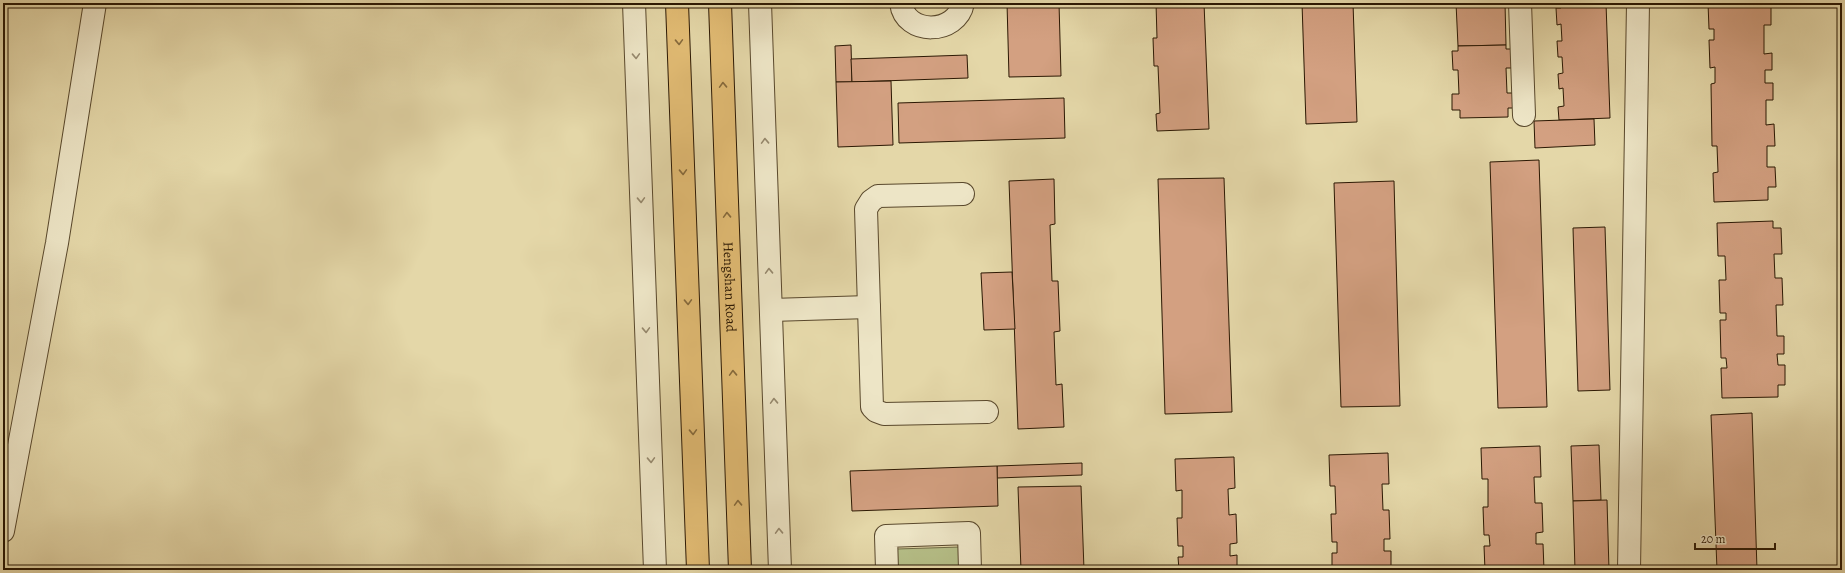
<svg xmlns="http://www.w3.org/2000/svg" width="1845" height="573" font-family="Alegreya,serif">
<rect width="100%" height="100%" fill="#e4d7a8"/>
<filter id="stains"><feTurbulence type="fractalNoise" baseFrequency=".005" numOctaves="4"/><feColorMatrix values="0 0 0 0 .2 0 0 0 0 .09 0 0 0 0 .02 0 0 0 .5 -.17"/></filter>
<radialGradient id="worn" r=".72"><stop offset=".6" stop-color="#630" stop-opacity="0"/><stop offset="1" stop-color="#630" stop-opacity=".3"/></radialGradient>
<path fill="#b5be87" stroke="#706b45" d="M960,547V570H897V549Z"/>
<g fill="#d3a081" stroke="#2b1803">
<path d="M1007,3H1059L1061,76L1009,77Z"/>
<path d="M1156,3H1204L1209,129L1157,131L1156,114L1160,113L1158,66H1154L1153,38H1157Z"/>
<path d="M1302,3H1353L1357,122L1306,124Z"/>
<path d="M1456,3H1505L1506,45L1458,46Z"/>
<path d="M1561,3H1606L1610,118L1559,120L1558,107L1564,106L1563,88L1559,89L1558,74L1563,73L1562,57H1558L1557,41H1562L1561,24L1557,25L1556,8H1561Z"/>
<path d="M1708,3H1771V25H1764V54L1772,53V70H1765V83H1773V100H1766V125L1774,124L1775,146H1767V167H1775L1776,187H1768V200L1714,202L1713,173L1718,172L1717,146H1712L1711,84L1715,83V67L1710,68L1709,40H1714V29H1709Z"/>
<path d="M851,45L852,82H836L835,46Z"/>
<path d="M1506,45V49H1513L1514,68H1506L1507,93H1517L1518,108H1508V117L1460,118V110H1452V94H1459L1458,70H1453L1452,51H1458V46Z"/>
<path d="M967,55L968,78L852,82L851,59Z"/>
<path d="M891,81L893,145L838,147L836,82Z"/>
<path d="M1064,98L1065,138L899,143L898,103Z"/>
<path d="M1594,119L1595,145L1535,148L1534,121Z"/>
<path d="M1539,160L1547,407L1498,408L1490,162Z"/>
<path d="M1224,178L1232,412L1165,414L1158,179Z"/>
<path d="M1054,179L1055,224L1050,225L1052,281H1058L1060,331L1054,332L1056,385L1062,384L1064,427L1018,429L1009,181Z"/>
<path d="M1394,181L1400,406L1341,407L1334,183Z"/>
<path d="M1773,221V228H1781L1782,254H1774L1775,278H1782L1783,305H1776L1777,336H1784V354H1777L1778,365H1785V385H1778V397L1722,398L1721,368H1727L1726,358H1721L1720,320H1726V313H1720L1719,280H1726L1725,256H1718L1717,223Z"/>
<path d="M1605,227L1610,390L1578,391L1573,228Z"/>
<path d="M1012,272L1015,329L984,330L981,273Z"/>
<path d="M1752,413L1757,570H1717L1711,415Z"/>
<path d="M1599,445L1601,500L1573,501L1571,446Z"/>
<path d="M1540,446L1541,477H1534L1535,503H1542L1543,532L1536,533V544H1543L1544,570H1485L1484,546H1490L1489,535H1484L1483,507H1488V479H1482L1481,448Z"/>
<path d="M1388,453L1389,484H1382L1383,510H1389L1390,539H1384V551H1391V570H1332V553H1337V542H1332L1331,514H1336L1335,486H1330L1329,455Z"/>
<path d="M1234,457L1235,488L1228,489L1229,515L1236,514L1237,543L1230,544V556L1237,555V570H1179L1178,557H1183V546H1178L1177,518H1182V490L1176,491L1175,459Z"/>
<path d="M1082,463V475L997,478V466Z"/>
<path d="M997,466L998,506L852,511L850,471Z"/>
<path d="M1081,486L1084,570H1021L1018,487Z"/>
<path d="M1607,500L1609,570H1575L1573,501Z"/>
</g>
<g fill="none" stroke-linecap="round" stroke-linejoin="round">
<defs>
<g id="minor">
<path d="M634,3L655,570"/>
<path d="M760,3L780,570"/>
<path d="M901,3C905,36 957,35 963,3"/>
<path d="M1520,3L1524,115"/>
<path d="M963,194L878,196L871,201L866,209L872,407L876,411L884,414L987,412"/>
<path d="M771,310L869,307"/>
<path d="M3,531L57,243L95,3"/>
<path d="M887,570L886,536L969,533L970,570"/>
<path d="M1629,570L1638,3"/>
</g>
<g id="major">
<path d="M677,3L698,570"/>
<path id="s1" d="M720,3L740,570"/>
</g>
</defs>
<use href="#minor" stroke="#59482c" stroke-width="24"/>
<use href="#major" stroke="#2b1803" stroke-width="24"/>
<use href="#minor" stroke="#ede5c6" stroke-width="22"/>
<use href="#major" stroke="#e2bc74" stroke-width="22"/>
</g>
<defs><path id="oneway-chevron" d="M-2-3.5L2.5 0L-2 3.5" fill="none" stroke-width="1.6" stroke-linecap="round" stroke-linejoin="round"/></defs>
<g stroke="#866a3c">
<use href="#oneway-chevron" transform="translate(679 42) rotate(88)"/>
<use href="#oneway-chevron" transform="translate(723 85) rotate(-92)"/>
<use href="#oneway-chevron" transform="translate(683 172) rotate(88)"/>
<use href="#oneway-chevron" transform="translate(727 215) rotate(-92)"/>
<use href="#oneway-chevron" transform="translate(688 302) rotate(88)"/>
<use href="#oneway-chevron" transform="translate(733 373) rotate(-92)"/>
<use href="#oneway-chevron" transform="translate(693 432) rotate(88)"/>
<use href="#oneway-chevron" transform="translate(738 503) rotate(-92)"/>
</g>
<g stroke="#96896e">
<use href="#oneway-chevron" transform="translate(636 56) rotate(88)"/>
<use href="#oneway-chevron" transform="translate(765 141) rotate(-92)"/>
<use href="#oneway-chevron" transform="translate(641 200) rotate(88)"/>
<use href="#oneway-chevron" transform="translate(769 271) rotate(-92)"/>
<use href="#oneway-chevron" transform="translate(646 330) rotate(88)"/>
<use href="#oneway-chevron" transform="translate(774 401) rotate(-92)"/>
<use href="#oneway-chevron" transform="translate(651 460) rotate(88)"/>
<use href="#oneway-chevron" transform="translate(779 531) rotate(-92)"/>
</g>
<g text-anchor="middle" stroke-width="3" stroke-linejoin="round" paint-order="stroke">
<g font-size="14" fill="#2b1803" stroke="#ede5c6">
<text dy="5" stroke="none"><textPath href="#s1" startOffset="284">Hengshan Road</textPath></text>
</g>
</g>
<rect width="1845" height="573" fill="none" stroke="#e4d7a8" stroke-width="16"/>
<rect x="4" y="4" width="1837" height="565" fill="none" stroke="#2b1803" stroke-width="2"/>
<rect x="8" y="8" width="1829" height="557" fill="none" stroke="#2b1803"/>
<path d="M1695 543v6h80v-6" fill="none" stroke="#2b1803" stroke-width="2"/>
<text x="1701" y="543" font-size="12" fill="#2b1803" stroke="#ede5c6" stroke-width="3" paint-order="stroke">20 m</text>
<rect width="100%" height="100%" filter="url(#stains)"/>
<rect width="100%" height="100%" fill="url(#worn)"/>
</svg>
